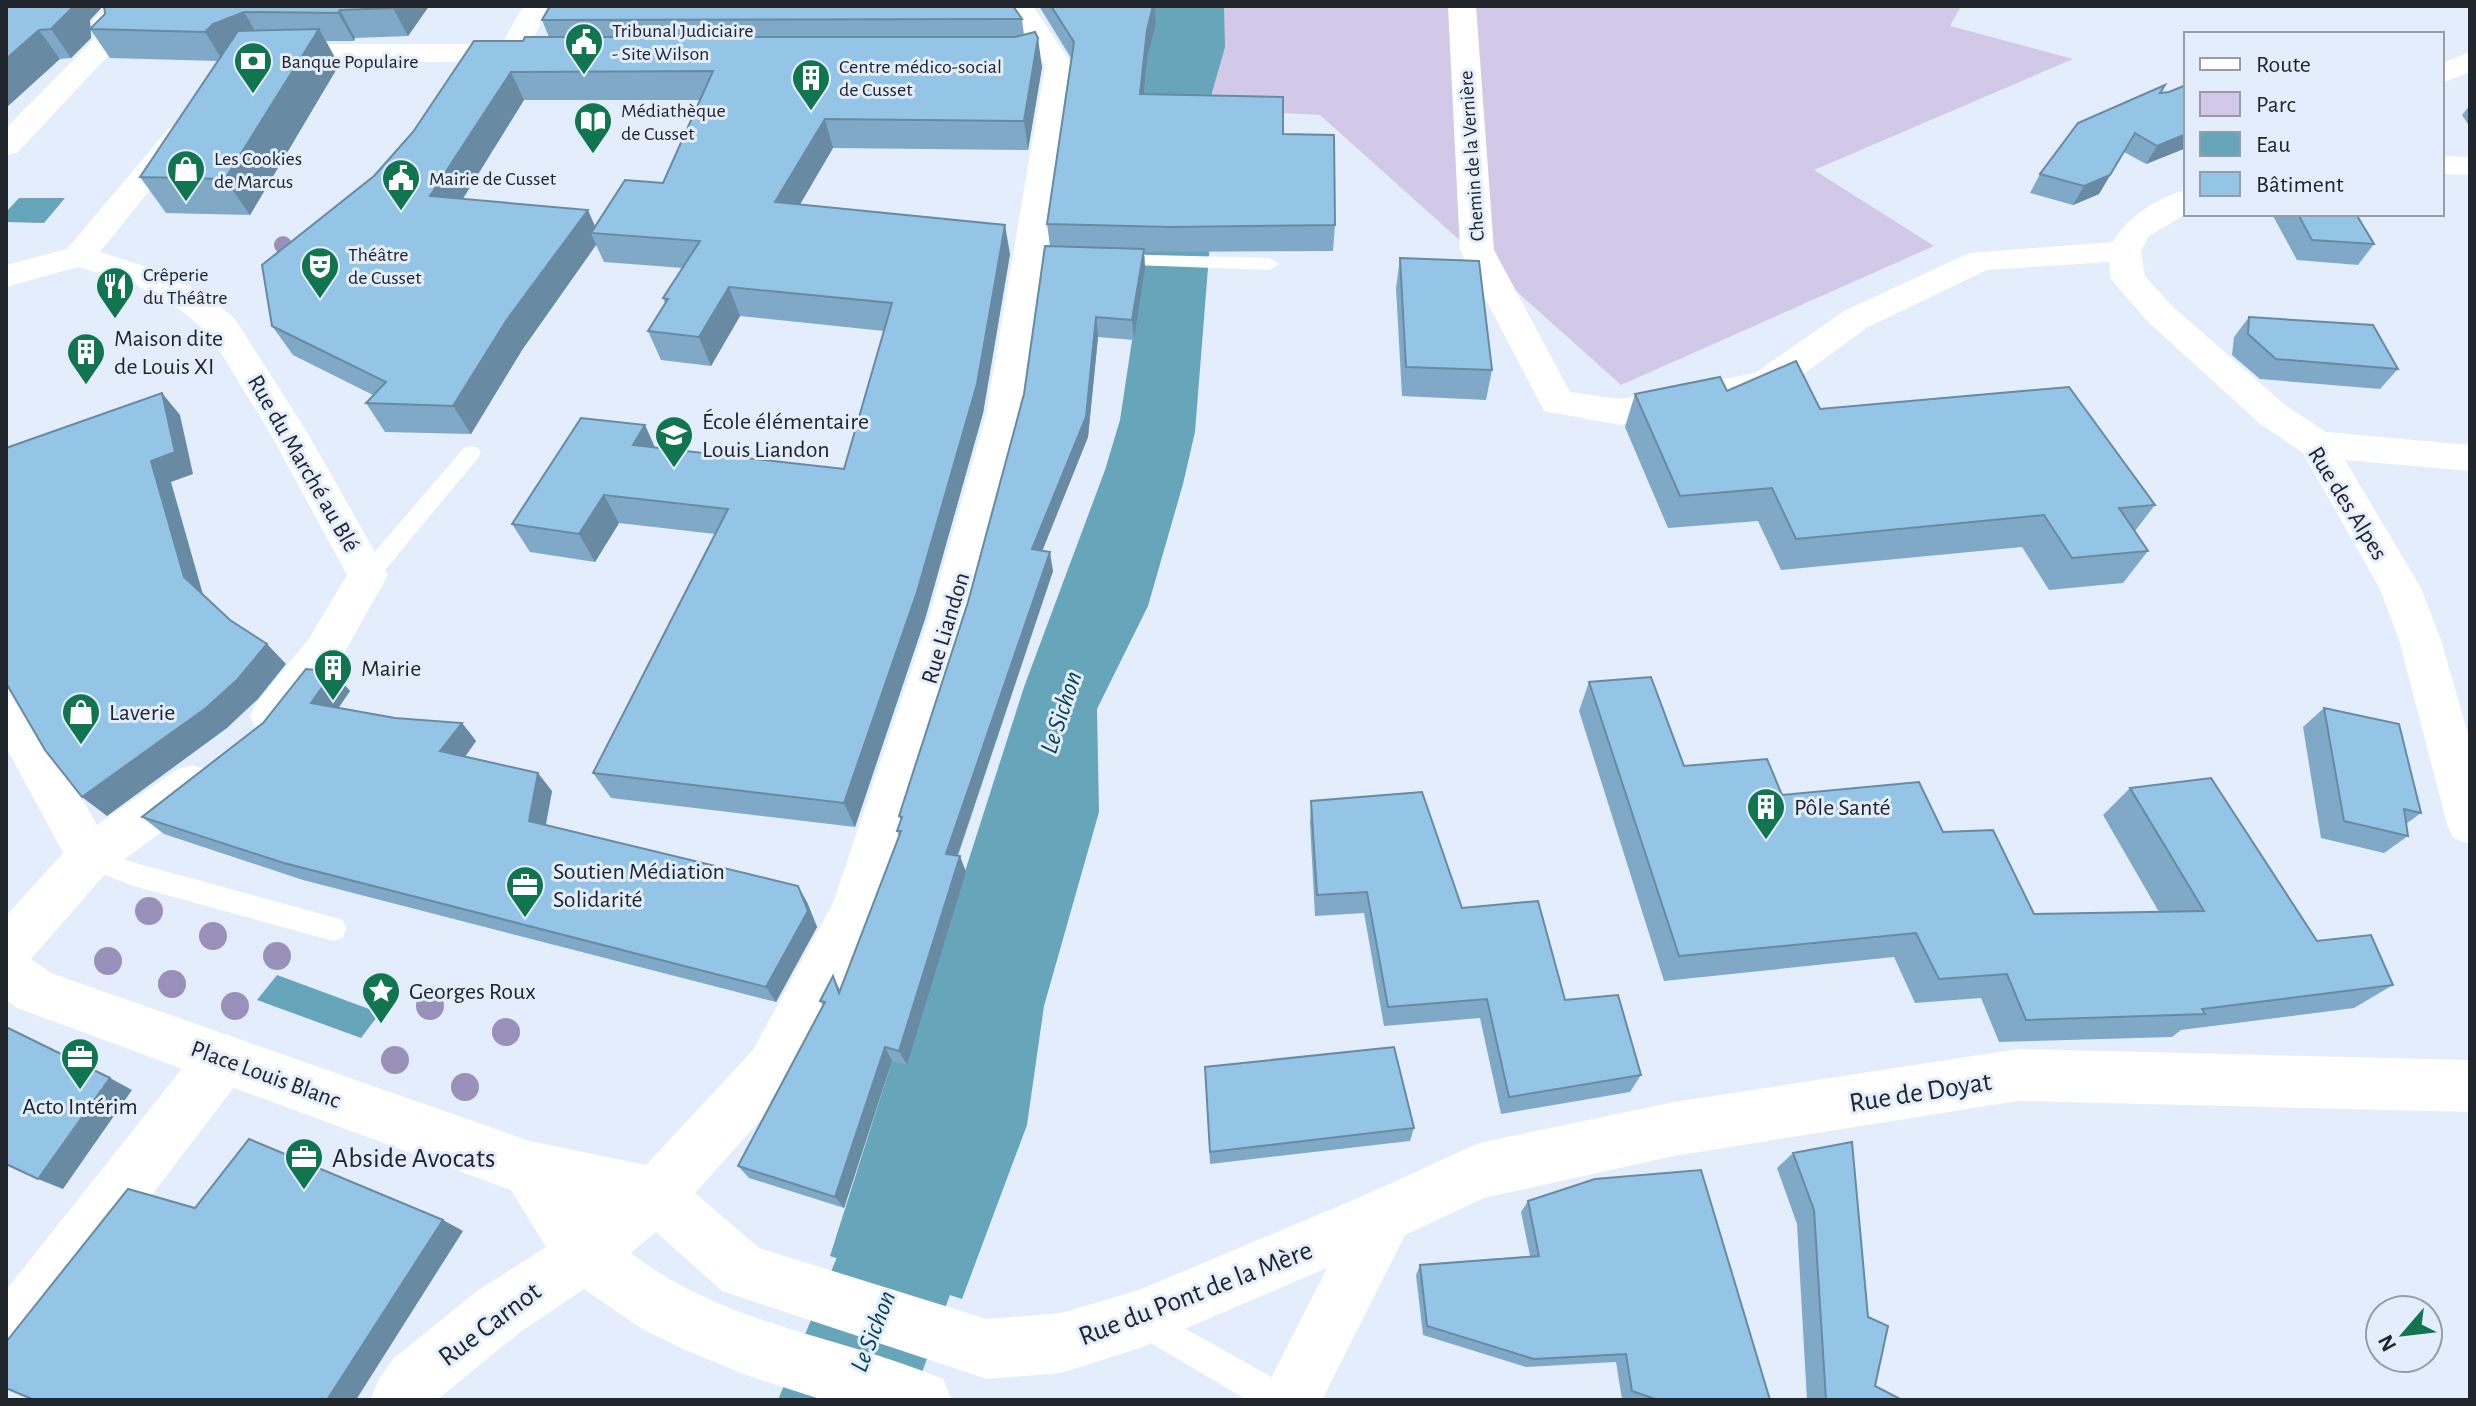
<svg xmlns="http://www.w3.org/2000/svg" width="2476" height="1406" font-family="'Alegreya Sans',sans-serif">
<rect width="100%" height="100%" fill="#e3edfc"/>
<path fill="#d2c9e9" d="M1219,6H1961L1950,26L2073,59L1814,170L1934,246L1621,385L1320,115L1193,108Z"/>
<g fill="#67a6ba">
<path d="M1144,6H1224L1225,47L1211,96L1210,243L1195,432L1183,484L1148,606L1097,709L1099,812L1044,1006L1027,1125L962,1299L830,1256L892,1061L952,912L1024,687L1105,470L1120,420L1145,254H1143Z"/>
<path d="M19,198H65L44,223L6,222V212Z"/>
<path d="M277,975L380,1013L361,1038L257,1000Z"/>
</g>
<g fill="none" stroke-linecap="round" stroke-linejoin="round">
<path fill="#67a6ba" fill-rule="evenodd" d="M934,1085L977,1103L995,1146L968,1245L912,1400H778L842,1245L873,1146L891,1103Z"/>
<g fill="#fff" fill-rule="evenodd">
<path d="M1112,254L1270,258L1279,264L1270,270L1106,264L1103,260L1106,256Z"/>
<path d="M471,446L478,448L481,453L478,458L376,581L368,583L360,581L357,575L360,569L464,448Z"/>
<path d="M90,846L132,862L333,917L343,920L346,929L343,938L333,941L130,885L81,865L77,857L81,849Z"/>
<path d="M1143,1305L1291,1388L1296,1400H1247L1132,1332L1127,1321L1132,1310Z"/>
</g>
<g fill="#fff" fill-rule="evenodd">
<path d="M106,6H136L120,24L122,41L17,153L6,155V128L94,39L92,22Z"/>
<path d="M523,6H551L529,46L539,53L535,59L525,62H273L263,59L259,53L263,47L273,44H502Z"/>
<path d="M1448,6H1476L1494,250L1570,392L1620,399L1755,373L1844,311L1969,253L2113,242C2127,217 2158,197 2186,190V214L2149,236L2141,251L2145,276L2171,305L2285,405L2326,432L2470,445V471L2345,460L2421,588L2441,640L2470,741V844L2453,838L2447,824L2399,640L2380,589L2303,453L2259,423L2147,321L2111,279L2109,262L1987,270L1868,327L1779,392L1766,395L1620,425L1544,411L1460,250Z"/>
<path d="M2470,52V72L2442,83V63Z"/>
<path d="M180,125L191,128L195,134L100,252L160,271L206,295L235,319L307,432L388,575L338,664L288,729L272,734L256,729L250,716L256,703L308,640L347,575L270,433L210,335L182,311L136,285L78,267L6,287V265L67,249L169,128Z"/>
<path d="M2442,156L2470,157V175L2442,174Z"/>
<path d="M6,687L22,692L97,825L176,770L192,765L208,770L215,784L208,798L107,872L24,967L6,974V916L63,853L6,747Z"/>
<path d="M223,1034L242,1041L249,1059L242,1077L27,1358L6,1367V1290L204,1041Z"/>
</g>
<path fill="#fff" fill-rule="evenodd" d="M1005,6H1033L1073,66L1024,414L970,620L879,909L791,1086L695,1193L759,1248L987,1319L1061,1313L1139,1290L1365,1195L1479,1143L1674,1102L2018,1049L2470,1060V1112L2018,1101L1674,1156L1484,1198L1405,1235L1322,1400H1260L1327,1268L1140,1348L1061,1373L987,1379L722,1291L656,1232L631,1253C723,1325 839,1335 943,1379L952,1400H823L746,1375L683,1349L642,1329L584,1289L519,1333L437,1400H370L379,1379L393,1359L477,1291L546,1247L511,1190L17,1008L6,1000V947L24,954L51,973L530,1141L646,1165L753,1050L833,903L928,620L986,414L1045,66Z"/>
</g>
<g fill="#9991b9">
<circle cx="283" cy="245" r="9"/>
<circle cx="149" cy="911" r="14"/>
<circle cx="213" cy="936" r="14"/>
<circle cx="277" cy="956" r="14"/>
<circle cx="108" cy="961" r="14"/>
<circle cx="172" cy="984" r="14"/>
<circle cx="235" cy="1006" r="14"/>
<circle cx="430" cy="1006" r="14"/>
<circle cx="506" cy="1032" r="14"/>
<circle cx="395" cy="1060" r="14"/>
<circle cx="465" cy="1087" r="14"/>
</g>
<g fill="#7fa9c7" fill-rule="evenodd">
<path d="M6,6H103L90,20V29L105,14L104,6H429L408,36L355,38L354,41H326L339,65L250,215L166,213L140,177L218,61L110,58L90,29L91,38L71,58L60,59Z"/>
<path d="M1039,6H1155L1156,25L1148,54L1144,94L1283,134L1335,225L1333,251L1144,252L1145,269L1134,340L1098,337L1088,437L1042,551L1053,571L958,856L966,872L907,1065L892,1061L844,1208L749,1178L738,1166L823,1005L820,1001L833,976L840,990L899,836L897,831L901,820L899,816L968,602L1024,394L1050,246L1047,224L1071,58Z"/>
<path d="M1022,19L1024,35L1042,67L1028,150L833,148L799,205L1010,254L983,413L925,619L855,827L611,798L593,773L715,534L619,523L595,562L530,552L512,524L655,448L844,469L884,331L740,316L711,366L661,360L648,331L665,303L663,298L683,268L604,262L596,245L522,350L471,434L385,432L366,403L373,395L293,355L272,326L374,176L523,41L549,37L542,20ZM524,100H700L663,183L595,226L463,199Z"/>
<path d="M2186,85V148L2146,164L2124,152L2099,194L2073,205L2030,193L2040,174L2160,93L2169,92Z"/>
<path d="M2470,105V127L2462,115Z"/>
<path d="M2272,214H2356L2374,244L2358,265L2297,260Z"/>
<path d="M1400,258L1492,370L1486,400L1402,396L1396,288Z"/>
<path d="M2249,317L2398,369L2380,389L2260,379L2232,355L2234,337Z"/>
<path d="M1727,391L1820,409L2155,505L2135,531L2148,551L2123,583L2049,590L2022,547L1781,570L1758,521L1668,528L1625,427L1635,394Z"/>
<path d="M333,672L350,691L338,708L395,718L462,723L476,741L465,757L552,791L546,825L807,902L817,927L776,1002L303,880L164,834L142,817Z"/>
<path d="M1589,682L1684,766L1782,795L1943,832L2034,914L2159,912L2103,815L2130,788L2317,941L2393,985L2354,1008L2181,1030L2172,1037L1999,1042L1981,998L1915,1003L1894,957L1664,981L1579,711Z"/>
<path d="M2324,708L2421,813L2406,824L2408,836L2384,853L2321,838L2303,727Z"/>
<path d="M1311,801L1462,908L1565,1000L1641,1075L1630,1092L1501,1114L1480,1018L1384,1026L1364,913L1315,916L1310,823Z"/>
<path d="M1205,1067L1414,1128L1410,1141L1210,1164Z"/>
<path d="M1852,1142L1875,1386L1902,1400H1807L1797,1224L1777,1168L1793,1153Z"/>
<path d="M1528,1201L1770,1400H1626L1622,1399L1616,1362L1526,1367L1423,1335L1416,1275L1420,1265L1530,1256L1521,1212Z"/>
</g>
<g fill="#688aa2">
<path d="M71,6H103L90,20L91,38L71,58L51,29Z"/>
<path d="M395,6H429L408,36L393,8Z"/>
<path d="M1151,6H1155L1156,25L1148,54L1141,119L1140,94L1147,30Z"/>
<path d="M340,10L355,38L354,41L338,13Z"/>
<path d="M244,12L261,41L223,61L205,32L213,24Z"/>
<path d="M319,29L339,65L250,215L225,179Z"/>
<path d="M39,30L60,59L6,108V59Z"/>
<path d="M1038,38L1042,67L1028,150L1024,121Z"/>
<path d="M511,72L524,100L446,225L430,196Z"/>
<path d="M825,119L833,148L784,232L775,202Z"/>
<path d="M2135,133L2099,194L2073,205L2084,186Z"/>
<path d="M2186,134V148L2146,164L2157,146Z"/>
<path d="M588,210L598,233H591L596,245L522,350L471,434L453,406L506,321Z"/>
<path d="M1005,225L1010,254L983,413L925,619L855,827L844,803Z"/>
<path d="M1144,249L1145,269L1134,340L1132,320Z"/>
<path d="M729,287L740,316L711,366L699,337Z"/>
<path d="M1096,317L1098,337L1088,437L1035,569L1032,549Z"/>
<path d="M162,393L180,415L193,474L171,482L204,598L184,577L151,461Z"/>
<path d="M645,425L658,454L633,445Z"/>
<path d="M604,495L619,523L595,562L579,534Z"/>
<path d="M1050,552L1053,571L952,871L946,854Z"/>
<path d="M267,644L286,664L258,699L227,728L107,816L82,797Z"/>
<path d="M333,672L350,691L329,722L311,703Z"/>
<path d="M462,723L476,741L456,769L440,751Z"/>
<path d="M538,773L552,791L543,838L529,821Z"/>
<path d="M960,856L966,872L907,1065L899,1051Z"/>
<path d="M798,886L807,902L817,927L776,1002L766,987Z"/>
<path d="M885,1047L892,1061L844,1208L835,1197Z"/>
<path d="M110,1078L132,1090L63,1189L38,1179Z"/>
<path d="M443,1220L463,1231L356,1400H327Z"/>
</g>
<g fill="#94c5e7" stroke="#688aa2" stroke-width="2">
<path d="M6,6H71V9L51,29L39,30L6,59Z"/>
<path d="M104,6H395L393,8L340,10L338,13L244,12L213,24L205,32L90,29L105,14Z"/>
<path d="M550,6H1013L1022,19L542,20Z"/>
<path d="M1051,6H1153L1147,30L1140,94L1283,97V134L1334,135L1335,225L1170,227L1047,224L1074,42Z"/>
<path d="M319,29L225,179L140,177L238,31Z"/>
<path d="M1035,32L1038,38L1024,121L825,119L775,202L1005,225L977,384L917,592L844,803L593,773L728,509L604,495L579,534L512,524L581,418L645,425L633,445L844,469L892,303L729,287L699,337L648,331L668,299L663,298L700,241L591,233L625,180L663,183L713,71L511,72L430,196L588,210L506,321L453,406L366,403L386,382L272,326L262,265L374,176L413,132L474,41H523L525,37H1015Z"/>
<path d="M2165,85L2160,93L2169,92L2186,85V134L2157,146L2135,133L2110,175L2084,186L2040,174L2078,123Z"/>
<path d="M2298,214H2356L2374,244L2312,240Z"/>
<path d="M1045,246L1144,249L1132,320L1096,317L1086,417L1032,549L1050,552L946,854L960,856L899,1051L885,1047L835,1197L738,1166L825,1002L820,1001L833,976L839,993L901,831H897L902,817L899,816L968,602L1024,394Z"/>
<path d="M1400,258L1479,261L1492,370L1406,367Z"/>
<path d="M2249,317L2373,325L2398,369L2276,359L2248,334Z"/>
<path d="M1796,361L1820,409L2069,387L2155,505L2119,508L2148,551L2072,558L2044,515L1796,539L1772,488L1680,496L1635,394L1720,377L1727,391Z"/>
<path d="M162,393L175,452L151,461L184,577L230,620L267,644L238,679L206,708L82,797L45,750L6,683V448Z"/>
<path d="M306,669L333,672L311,703L395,718L462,723L440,751L538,773L529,821L798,886L808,911L766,987L284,863L142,817L263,723Z"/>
<path d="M1651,677L1684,766L1767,759L1782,795L1919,782L1943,832L1993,830L2034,914L2204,911L2130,788L2211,778L2317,941L2371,935L2393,985L2202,1009L2205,1014L2026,1020L2007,974L1939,979L1916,933L1679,956L1589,682Z"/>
<path d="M2324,708L2399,724L2421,813L2404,809L2408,836L2344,821Z"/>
<path d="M1422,792L1462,908L1538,901L1565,1000L1618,995L1641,1075L1509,1097L1487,999L1388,1007L1367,892L1317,895L1311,801Z"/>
<path d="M6,1027L110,1078L38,1179L6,1164Z"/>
<path d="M1394,1047L1414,1128L1210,1152L1205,1067Z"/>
<path d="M249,1139L443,1220L327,1400H34L6,1388V1342L128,1189L195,1208Z"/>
<path d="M1852,1142L1868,1317L1888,1326L1875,1386L1902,1400H1826L1814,1210L1793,1153Z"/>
<path d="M1701,1170L1770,1400H1658L1632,1391L1626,1354L1534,1359L1427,1326L1420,1265L1539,1256L1528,1201L1595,1179Z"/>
</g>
<defs>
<symbol id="civic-pin" viewBox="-11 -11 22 30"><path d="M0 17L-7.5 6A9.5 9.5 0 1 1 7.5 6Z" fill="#11764f" stroke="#e3edfc"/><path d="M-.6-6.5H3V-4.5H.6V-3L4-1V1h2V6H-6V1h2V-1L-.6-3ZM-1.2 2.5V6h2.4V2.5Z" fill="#fff"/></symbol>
<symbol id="bank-pin" viewBox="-11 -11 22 30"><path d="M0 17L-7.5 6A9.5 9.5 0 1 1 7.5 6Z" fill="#11764f" stroke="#e3edfc"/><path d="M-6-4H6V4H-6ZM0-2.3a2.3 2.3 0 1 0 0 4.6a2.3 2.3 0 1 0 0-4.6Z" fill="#fff"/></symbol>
<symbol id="building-pin" viewBox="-11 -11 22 30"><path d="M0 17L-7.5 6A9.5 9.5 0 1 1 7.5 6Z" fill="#11764f" stroke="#e3edfc"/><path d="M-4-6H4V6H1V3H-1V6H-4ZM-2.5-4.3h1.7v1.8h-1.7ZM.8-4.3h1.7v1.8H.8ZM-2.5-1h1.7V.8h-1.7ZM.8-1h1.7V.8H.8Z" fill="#fff"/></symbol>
<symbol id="library-pin" viewBox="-11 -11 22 30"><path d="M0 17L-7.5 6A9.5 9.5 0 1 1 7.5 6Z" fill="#11764f" stroke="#e3edfc"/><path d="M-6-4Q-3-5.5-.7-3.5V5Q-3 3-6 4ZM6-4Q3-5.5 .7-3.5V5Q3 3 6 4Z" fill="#fff"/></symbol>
<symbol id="shop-pin" viewBox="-11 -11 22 30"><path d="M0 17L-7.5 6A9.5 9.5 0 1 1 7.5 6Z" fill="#11764f" stroke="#e3edfc"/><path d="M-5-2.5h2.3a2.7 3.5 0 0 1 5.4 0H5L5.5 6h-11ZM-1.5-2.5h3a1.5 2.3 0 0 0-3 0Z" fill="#fff"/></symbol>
<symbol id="theatre-pin" viewBox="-11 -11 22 30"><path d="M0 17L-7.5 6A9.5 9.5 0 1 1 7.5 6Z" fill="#11764f" stroke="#e3edfc"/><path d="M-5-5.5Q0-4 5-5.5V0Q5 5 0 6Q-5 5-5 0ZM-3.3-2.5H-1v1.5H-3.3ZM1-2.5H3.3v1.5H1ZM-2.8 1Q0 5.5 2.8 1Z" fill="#fff"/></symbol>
<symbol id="restaurant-pin" viewBox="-11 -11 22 30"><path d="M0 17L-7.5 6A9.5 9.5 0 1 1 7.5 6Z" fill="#11764f" stroke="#e3edfc"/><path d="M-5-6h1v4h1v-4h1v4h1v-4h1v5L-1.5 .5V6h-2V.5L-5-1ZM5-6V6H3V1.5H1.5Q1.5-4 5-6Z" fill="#fff"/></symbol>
<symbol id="school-pin" viewBox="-11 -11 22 30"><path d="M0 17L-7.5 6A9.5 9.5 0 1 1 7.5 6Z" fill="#11764f" stroke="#e3edfc"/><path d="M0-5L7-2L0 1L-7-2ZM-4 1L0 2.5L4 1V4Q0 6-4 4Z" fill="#fff"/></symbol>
<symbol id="office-pin" viewBox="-11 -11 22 30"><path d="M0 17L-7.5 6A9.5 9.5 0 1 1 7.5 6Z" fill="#11764f" stroke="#e3edfc"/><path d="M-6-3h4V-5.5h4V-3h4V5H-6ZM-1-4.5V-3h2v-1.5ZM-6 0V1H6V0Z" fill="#fff"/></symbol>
<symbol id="sight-pin" viewBox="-11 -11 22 30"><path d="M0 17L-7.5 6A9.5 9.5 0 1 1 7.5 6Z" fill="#11764f" stroke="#e3edfc"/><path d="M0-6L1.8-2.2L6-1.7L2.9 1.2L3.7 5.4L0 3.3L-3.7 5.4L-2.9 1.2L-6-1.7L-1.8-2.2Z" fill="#fff"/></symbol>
</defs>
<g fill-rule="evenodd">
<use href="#civic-pin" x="562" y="20" width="44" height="60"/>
<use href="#bank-pin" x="231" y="39" width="44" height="60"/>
<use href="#building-pin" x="789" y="56" width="44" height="60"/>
<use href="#library-pin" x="571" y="99" width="44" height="60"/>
<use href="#shop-pin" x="164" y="147" width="44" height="60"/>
<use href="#civic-pin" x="379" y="156" width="44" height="60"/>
<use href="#theatre-pin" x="298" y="244" width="44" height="60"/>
<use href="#restaurant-pin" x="93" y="264" width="44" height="60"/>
<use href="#building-pin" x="64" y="330" width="44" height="60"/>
<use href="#school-pin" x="652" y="413" width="44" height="60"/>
<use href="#building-pin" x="311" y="646" width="44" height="60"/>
<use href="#shop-pin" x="59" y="690" width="44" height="60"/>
<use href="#building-pin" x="1744" y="785" width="44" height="60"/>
<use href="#office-pin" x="503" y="863" width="44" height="60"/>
<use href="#sight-pin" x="359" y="969" width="44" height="60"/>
<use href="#office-pin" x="58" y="1035" width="44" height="60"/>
<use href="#office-pin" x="282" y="1135" width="44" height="60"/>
</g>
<g text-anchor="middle" stroke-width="6" stroke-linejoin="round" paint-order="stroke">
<g font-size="20" fill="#21262d" stroke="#e3edfc" text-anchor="start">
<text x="612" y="37">Tribunal Judiciaire<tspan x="612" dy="23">- Site Wilson</tspan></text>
<text x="281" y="68">Banque Populaire</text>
<text x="839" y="73">Centre médico-social<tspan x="839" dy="23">de Cusset</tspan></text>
<text x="621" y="117">Médiathèque<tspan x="621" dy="23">de Cusset</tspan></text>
<text x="214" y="165">Les Cookies<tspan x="214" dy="23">de Marcus</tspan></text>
<text x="429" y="185">Mairie de Cusset</text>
<text x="348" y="261">Théâtre<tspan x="348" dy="23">de Cusset</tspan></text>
<text x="143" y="281">Crêperie<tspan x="143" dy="23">du Théâtre</tspan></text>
</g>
<g font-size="20" fill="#21262d" stroke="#e3edfc">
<text transform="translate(1471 156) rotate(-94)" y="7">Chemin de la Vernière</text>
</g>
<g font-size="24" fill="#21262d" stroke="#e3edfc" text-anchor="start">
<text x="114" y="346">Maison dite<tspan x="114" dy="28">de Louis XI</tspan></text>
<text x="702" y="429">École élémentaire<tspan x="702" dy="28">Louis Liandon</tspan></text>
<text x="361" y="676">Mairie</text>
<text x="109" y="720">Laverie</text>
<text x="1794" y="815">Pôle Santé</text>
<text x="553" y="879">Soutien Médiation<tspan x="553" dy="28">Solidarité</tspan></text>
<text x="409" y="999">Georges Roux</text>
<text x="80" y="1114" text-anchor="middle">Acto Intérim</text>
</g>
<g font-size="24" fill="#21262d" stroke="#e3edfc">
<text transform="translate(304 463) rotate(60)" y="8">Rue du Marché au Blé</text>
<text transform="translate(2348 503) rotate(58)" y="8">Rue des Alpes</text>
<text transform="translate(945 628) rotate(-73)" y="8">Rue Liandon</text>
<text transform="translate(266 1074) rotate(20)" y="8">Place Louis Blanc</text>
</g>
<g font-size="26" font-style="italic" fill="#054150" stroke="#e3edfc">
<text transform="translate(1060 712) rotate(-72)" y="9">Le Sichon</text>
<text transform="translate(872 1331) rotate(-69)" y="9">Le Sichon</text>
</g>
<g font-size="28" fill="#21262d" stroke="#e3edfc">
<text transform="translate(1920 1091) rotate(-9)" y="10">Rue de Doyat</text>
<text transform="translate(1195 1292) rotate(-21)" y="10">Rue du Pont de la Mère</text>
<text transform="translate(489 1323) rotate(-37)" y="10">Rue Carnot</text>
</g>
<g font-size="28" fill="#21262d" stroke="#e3edfc" text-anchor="start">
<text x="332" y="1167">Abside Avocats</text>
</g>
</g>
<rect width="2476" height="1406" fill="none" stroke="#21262d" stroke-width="16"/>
<rect x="2184" y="32" width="260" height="184" fill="#e3edfc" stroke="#959da9" stroke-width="2"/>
<rect x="2200" y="58" width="40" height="12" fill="#ffffff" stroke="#959da9" stroke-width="2"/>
<text x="2256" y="72" font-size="24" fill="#21262d">Route</text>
<rect x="2200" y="92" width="40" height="24" fill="#d2c9e9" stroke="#959da9" stroke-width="2"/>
<text x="2256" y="112" font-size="24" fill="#21262d">Parc</text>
<rect x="2200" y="132" width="40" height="24" fill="#67a6ba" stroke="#959da9" stroke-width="2"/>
<text x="2256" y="152" font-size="24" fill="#21262d">Eau</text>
<rect x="2200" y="172" width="40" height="24" fill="#94c5e7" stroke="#959da9" stroke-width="2"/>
<text x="2256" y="192" font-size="24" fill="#21262d">Bâtiment</text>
<g transform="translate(2404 1334) rotate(242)"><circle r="38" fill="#e3edfc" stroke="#959da9" stroke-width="2"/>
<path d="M0-6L14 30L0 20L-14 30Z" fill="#11764f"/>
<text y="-12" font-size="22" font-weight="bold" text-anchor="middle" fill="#21262d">N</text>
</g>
</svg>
